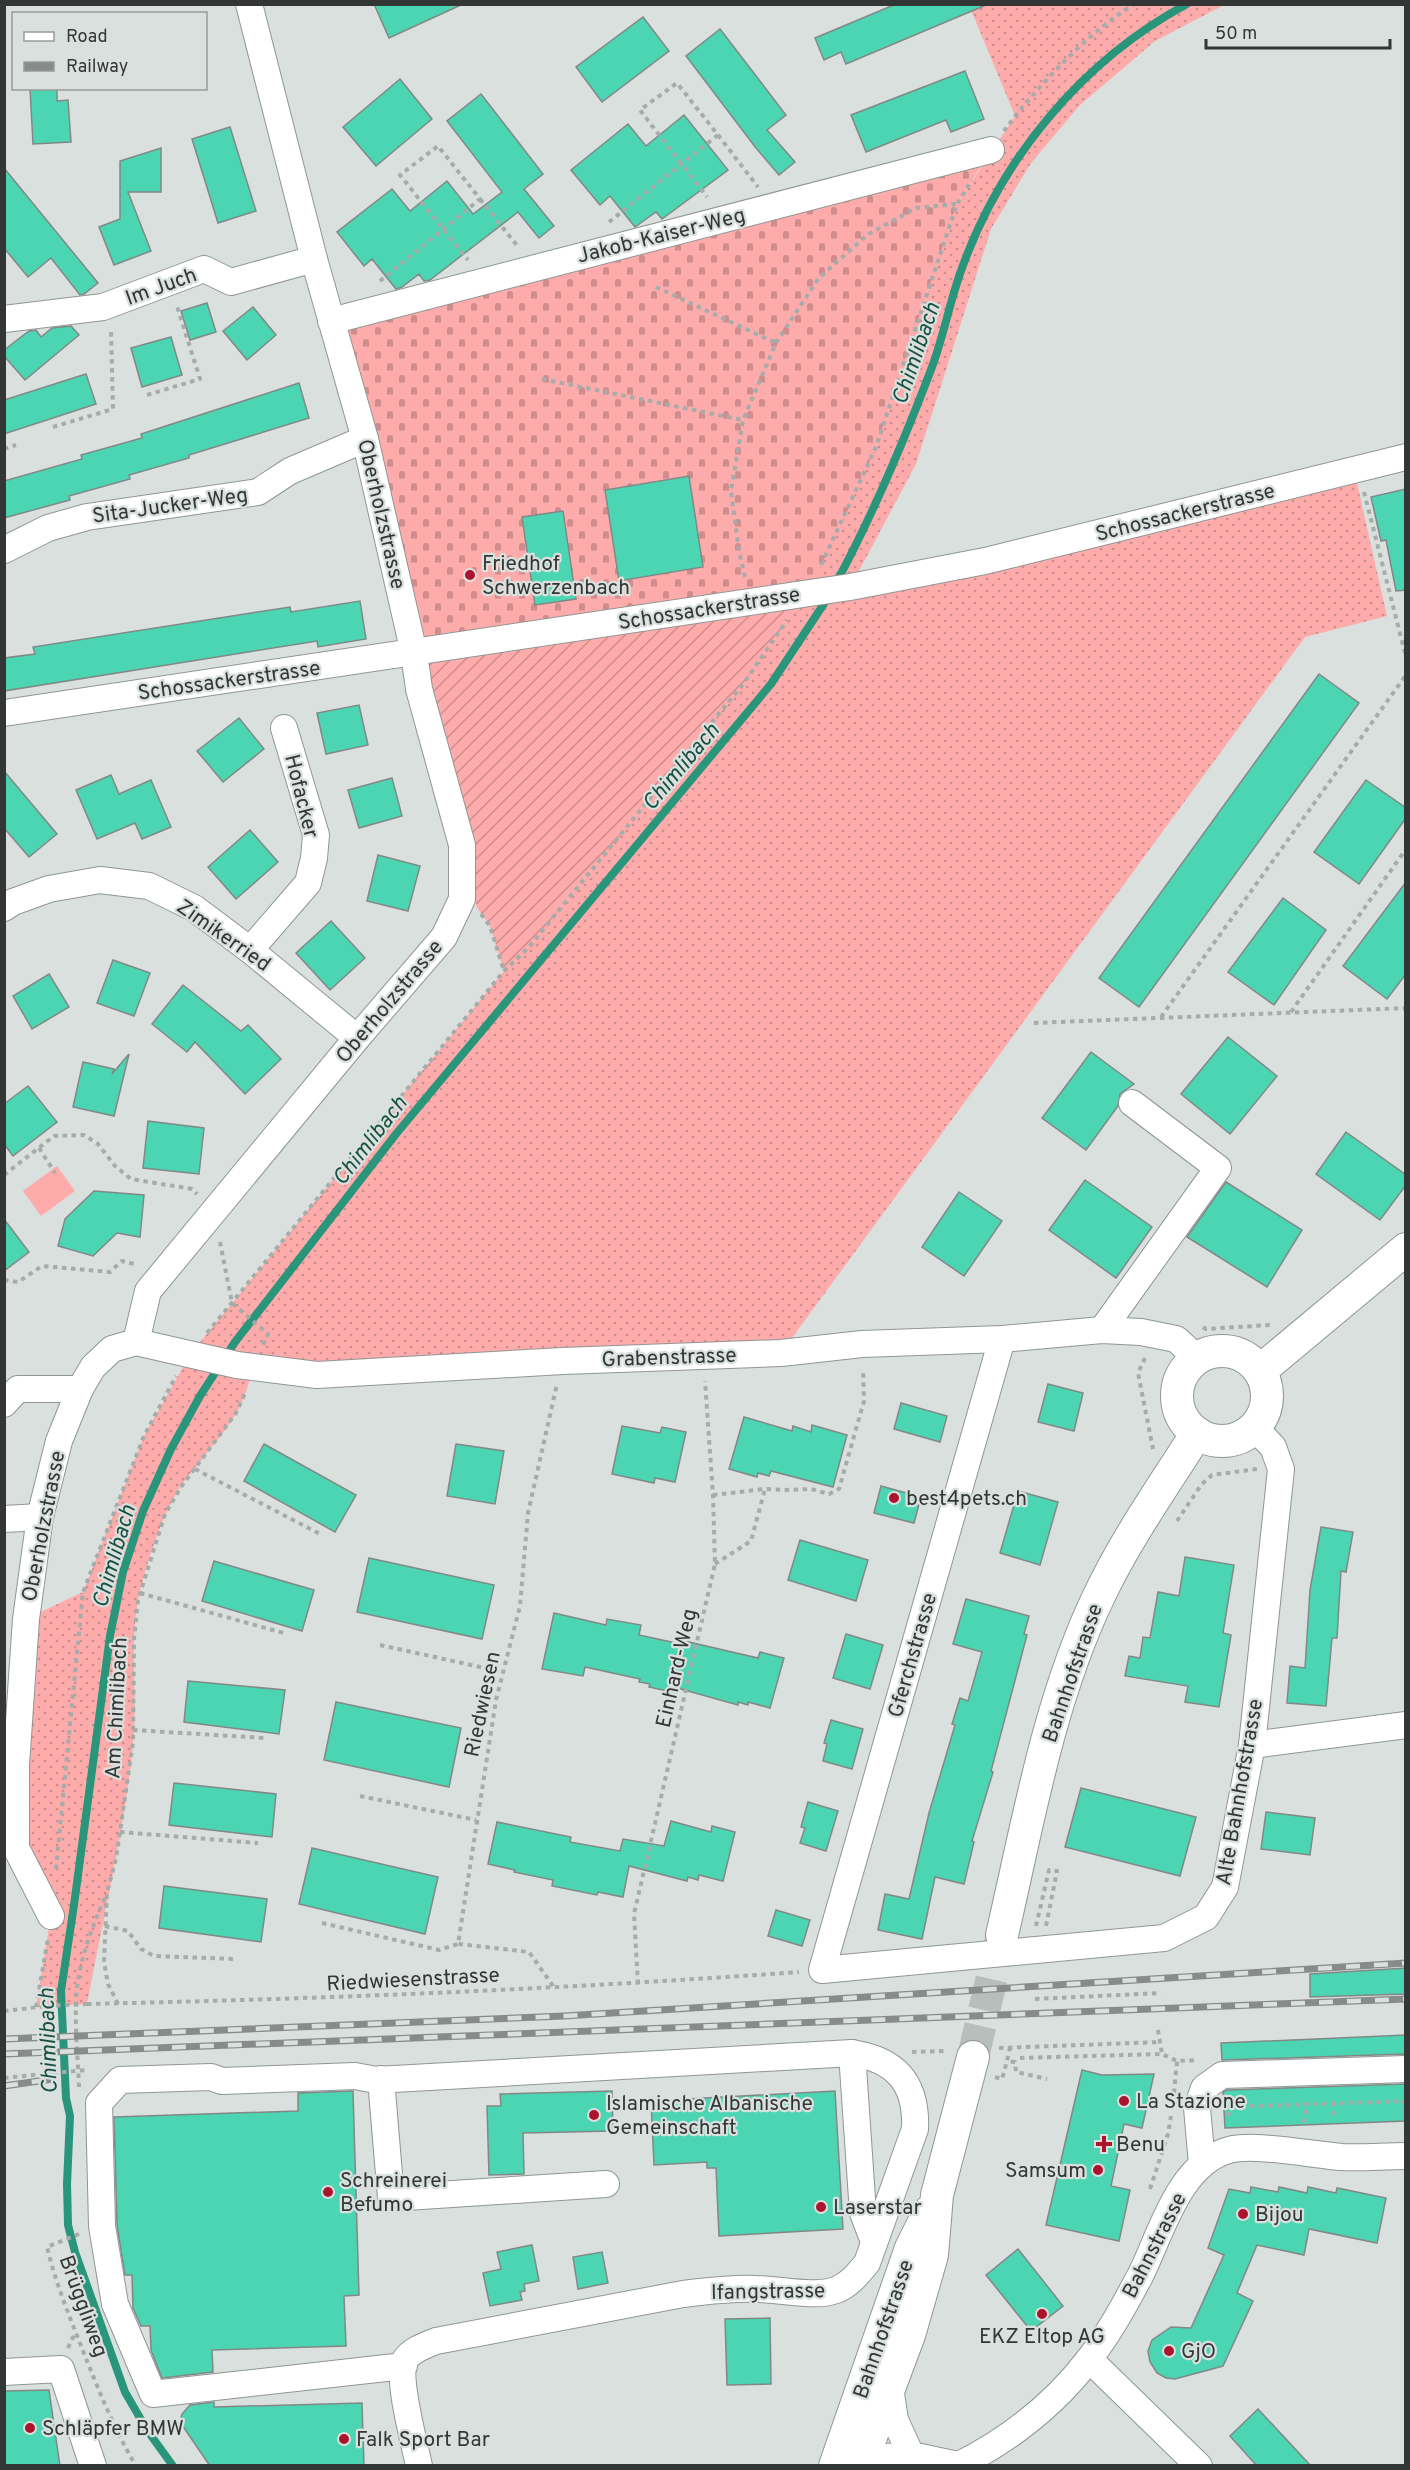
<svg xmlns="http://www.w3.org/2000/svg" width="1410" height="2470" font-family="Overpass,sans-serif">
<defs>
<pattern id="grass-dots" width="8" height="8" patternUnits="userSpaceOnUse" patternTransform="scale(1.5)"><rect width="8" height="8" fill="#feacab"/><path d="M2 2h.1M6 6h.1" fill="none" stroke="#ce8d8c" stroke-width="1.8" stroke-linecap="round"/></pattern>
<pattern id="cemetery-stones" width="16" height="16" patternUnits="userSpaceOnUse" patternTransform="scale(1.5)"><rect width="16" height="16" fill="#feacab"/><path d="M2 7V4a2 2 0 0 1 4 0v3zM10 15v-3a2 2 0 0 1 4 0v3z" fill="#ce8d8c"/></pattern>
<pattern id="garden-furrows" width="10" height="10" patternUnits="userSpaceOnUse" patternTransform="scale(1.5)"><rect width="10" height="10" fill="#feacab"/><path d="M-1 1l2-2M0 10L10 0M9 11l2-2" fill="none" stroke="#ce8d8c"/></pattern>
</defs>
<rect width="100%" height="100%" fill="#d9e0de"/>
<path fill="url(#grass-dots)" d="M969,5H1224L1155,41L1080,105L1031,163L991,229L916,464L851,586L1354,470L1387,616L1305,637L781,1353L253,1367C250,1377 248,1388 244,1397C231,1430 201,1457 181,1486C162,1514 145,1567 138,1600C129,1648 138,1697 133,1745C124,1833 103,1918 87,2004L36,2007L51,1916L16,1848L26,1619L83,1592L144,1436L191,1353L504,971L529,947L744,683L807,592L876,447L957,204L1015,116Z"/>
<path fill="url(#cemetery-stones)" d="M991,150L957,204L876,447L835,538L807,592L414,653L331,321Z"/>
<path fill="#feacab" d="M57,1166L75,1191L41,1216L23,1191Z"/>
<path fill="url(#garden-furrows)" d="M807,592L744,683L529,947L504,971L490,926L477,908L414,653Z"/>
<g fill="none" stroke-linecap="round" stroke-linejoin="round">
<g stroke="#29957b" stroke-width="8">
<path d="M836,583C874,513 904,441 932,367C944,335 950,300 962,268C1002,157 1083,60 1187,4"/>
<path d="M173,2466L147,2430L125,2392L75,2252L68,2225L67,2184L70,2116L66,2098L61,1991L74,1905L110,1636L123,1572L143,1511L171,1449L200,1396L235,1342L396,1134L771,684L829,596"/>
</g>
</g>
<g fill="#4bd5b3" stroke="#828886" stroke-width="1.5">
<path d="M374,4H463L389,38Z"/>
<path d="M896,4L986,5L846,64L841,52L824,60L815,38Z"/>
<path d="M643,17L669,51L602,102L576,67Z"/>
<path d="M720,29L786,115L767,130L795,162L779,175L756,148L686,56Z"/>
<path d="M965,71L984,119L951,132L946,120L866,152L851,115Z"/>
<path d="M400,79L432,119L376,166L343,127Z"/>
<path d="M30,88H57V101L68,100L71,142L33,144Z"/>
<path d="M481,94L543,174L524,189L554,226L539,238L518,212L430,280L424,281L419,274L402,287L396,289L372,259L364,266L337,232L392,189L410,211L447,181L473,214L502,192L447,121Z"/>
<path d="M684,115L728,170L662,219L656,212L635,227L610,196L600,205L571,170L628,124L646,146Z"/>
<path d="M230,127L256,211L218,223L192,139Z"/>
<path d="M161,148V192H128L151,251L114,265L99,227L120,219V161Z"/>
<path d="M4,168L98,283L84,294L80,295L51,258L28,277L4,248Z"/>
<path d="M207,303L216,332L190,340L181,311Z"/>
<path d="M253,307L276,335L247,360L223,331Z"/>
<path d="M71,326L79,335L25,380L4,356V350L29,331L36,330L41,337L52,328Z"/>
<path d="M171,337L182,375L142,387L131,348Z"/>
<path d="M86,374L96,404L4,434V400Z"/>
<path d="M299,383L309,418L189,455V458L129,475L130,479L69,496L70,500L4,518V481L82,459L81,455L142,438L141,434Z"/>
<path d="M689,476L703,567L619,581L605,490Z"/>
<path d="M1406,489V590L1396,591L1386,540L1381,541L1371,497Z"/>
<path d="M563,511L576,599L535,605L522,517Z"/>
<path d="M360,601L366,639L318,647L317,641L4,691V658L35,654L33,647L290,607L291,612Z"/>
<path d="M1319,674L1359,703L1139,1007L1099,978Z"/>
<path d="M359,705L368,745L326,754L317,713Z"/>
<path d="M239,718L264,749L223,782L197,751Z"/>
<path d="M4,771L57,834L29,857L4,828Z"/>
<path d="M111,775L119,794L151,780L171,827L142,839L135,823L97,839L76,790Z"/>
<path d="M392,778L402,816L359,828L348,790Z"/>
<path d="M1366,780L1406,808V818L1359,884L1314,852Z"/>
<path d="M250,830L278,862L236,899L208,867Z"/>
<path d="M378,855L420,866L408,911L367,901Z"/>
<path d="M1406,882V974L1387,999L1343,966Z"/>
<path d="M1283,898L1326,930L1274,1005L1228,972Z"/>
<path d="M331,921L365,958L330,990L296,953Z"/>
<path d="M113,960L150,973L134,1016L97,1003Z"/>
<path d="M49,974L69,1007L32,1029L13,996Z"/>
<path d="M183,985L241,1031L248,1025L281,1059L245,1094L195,1042L187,1052L152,1024Z"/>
<path d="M1228,1037L1277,1076L1230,1134L1181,1094Z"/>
<path d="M1091,1052L1134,1084L1120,1094L1118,1106L1086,1150L1042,1118Z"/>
<path d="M129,1054L114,1116L73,1107L83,1062L114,1069L112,1074Z"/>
<path d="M28,1086L57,1122L13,1156L4,1144V1104Z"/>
<path d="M148,1121L204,1128L199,1174L143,1168Z"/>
<path d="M1346,1132L1406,1175V1185L1380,1220L1316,1174Z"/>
<path d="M1085,1180L1152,1227L1116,1278L1049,1230Z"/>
<path d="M1226,1182L1302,1230L1267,1287L1187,1237Z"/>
<path d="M94,1191L144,1195L140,1237L117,1233L93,1256L58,1246L65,1219Z"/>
<path d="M959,1192L1002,1221L964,1276L922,1247Z"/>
<path d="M4,1219L29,1252L4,1271Z"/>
<path d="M1048,1384L1083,1393L1074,1431L1038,1422Z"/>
<path d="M901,1403L947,1416L940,1442L894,1429Z"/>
<path d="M744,1417L792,1431L793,1426L811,1432L812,1425L847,1435L833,1487L771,1471L769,1476L758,1473L757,1477L729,1469Z"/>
<path d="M622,1426L660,1433L662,1427L686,1432L675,1482L655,1478L654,1483L612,1474Z"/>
<path d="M264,1444L356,1495L335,1532L244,1481Z"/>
<path d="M456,1444L504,1451L495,1504L447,1496Z"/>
<path d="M881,1486L921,1497L914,1523L874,1513Z"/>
<path d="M1018,1491L1058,1502L1040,1565L1000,1553Z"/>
<path d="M1321,1527L1353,1532L1346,1572L1341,1571L1337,1638H1332L1326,1706L1287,1703L1290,1666L1305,1668L1310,1590Z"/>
<path d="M800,1540L868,1560L856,1601L788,1580Z"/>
<path d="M1185,1557L1234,1565L1223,1633L1231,1635L1219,1707L1185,1702L1188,1686L1125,1676L1129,1656L1140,1658L1143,1637L1150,1638L1158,1592L1179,1596Z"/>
<path d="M369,1558L494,1585L482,1639L357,1612Z"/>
<path d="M214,1561L314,1590L302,1631L202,1601Z"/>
<path d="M966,1599L1029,1616L1024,1634L1027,1635L991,1771L993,1772L972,1841L974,1842L964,1884L935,1877L922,1939L878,1930L885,1894L909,1899L929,1813L955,1725L952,1724L960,1698L968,1701L982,1652L953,1644Z"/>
<path d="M554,1613L606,1625L607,1619L641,1625L639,1635L676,1643V1639L758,1658L760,1652L784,1658L770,1708L748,1702V1705L738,1702V1705L677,1688L676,1693L649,1687L650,1684L639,1682L640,1679L585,1667L583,1676L542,1669Z"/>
<path d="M846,1634L883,1645L870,1689L833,1678Z"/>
<path d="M188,1681L285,1690L279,1734L184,1722Z"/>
<path d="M336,1702L461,1728L449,1787L324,1760Z"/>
<path d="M831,1720L863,1729L852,1769L823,1761L827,1744L824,1743Z"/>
<path d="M174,1783L276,1794L272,1837L169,1825Z"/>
<path d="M1081,1788L1196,1817L1180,1876L1065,1847Z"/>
<path d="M808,1802L838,1811L826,1851L800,1843L805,1828L801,1827Z"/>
<path d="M1266,1812L1315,1818L1310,1855L1261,1849Z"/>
<path d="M671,1821L711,1832L712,1826L735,1832L723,1881L699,1875L698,1880L688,1877L687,1881L629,1866L623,1897L598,1892L597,1895L552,1886L553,1880L514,1872L515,1870L488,1864L497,1822L571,1837L570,1842L620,1851L623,1839L664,1846Z"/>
<path d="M312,1848L438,1877L425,1934L299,1904Z"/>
<path d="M164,1886L267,1899L261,1942L159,1928Z"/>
<path d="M776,1910L810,1920L802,1946L768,1936Z"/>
<path d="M1406,1968V1994L1310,1997V1974Z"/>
<path d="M1406,2035V2054L1222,2060L1221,2043Z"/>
<path d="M1082,2070L1102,2075L1154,2074L1142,2128L1124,2124L1111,2186L1130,2190L1119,2241L1046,2225Z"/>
<path d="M1406,2084V2121L1225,2128L1223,2092L1227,2090Z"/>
<path d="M353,2091L359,2295L344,2296L346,2346L212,2350L213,2372L162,2378L151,2350L150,2326H141L133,2308L132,2275H125L117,2225L114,2117L298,2111V2093Z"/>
<path d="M612,2091L613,2131L523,2133L524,2174L489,2175L487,2106H501L500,2094Z"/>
<path d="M835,2091L843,2229L719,2236L716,2168H707V2162L654,2165L651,2101Z"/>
<path d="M1251,2187L1278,2192L1279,2187L1307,2193L1308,2187L1336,2193L1337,2188L1386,2198L1377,2243L1309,2229L1304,2255L1257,2245L1237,2293L1253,2301L1223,2366L1175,2379L1166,2378L1157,2373L1150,2362L1148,2351L1152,2340L1171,2327L1191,2328L1224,2255L1208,2248L1229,2189L1250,2193Z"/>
<path d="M532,2245L539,2281L524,2284L525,2291L520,2292L522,2300L490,2306L483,2273L501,2269L497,2252Z"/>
<path d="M1018,2249L1063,2306L1031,2331L986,2275Z"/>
<path d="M602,2252L608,2283L578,2289L573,2257Z"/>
<path d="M770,2318L771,2384L727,2385L725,2319Z"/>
<path d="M49,2390L60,2466H4V2391Z"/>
<path d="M214,2402V2407L362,2403L364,2466H210L180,2422L182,2414L190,2405Z"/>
<path d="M1258,2409L1311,2466H1257L1230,2436Z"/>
</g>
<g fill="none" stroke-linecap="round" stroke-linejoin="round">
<path stroke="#b8bebc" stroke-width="32" stroke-dasharray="32 16" stroke-linecap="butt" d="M973,2057L1002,1935"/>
<defs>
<g id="minor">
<path d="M4,319L103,307L204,269L231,282L314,259"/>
<path d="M331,321L991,150"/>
<path d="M4,550L48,528L87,517L258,492L290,471L365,439"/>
<path d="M4,713L850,587L985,561L1406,457"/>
<path d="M4,908L13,902L49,889L100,880L149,886L194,908L250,950L357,1038"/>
<path d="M250,950L308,883L314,858L316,835L284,728"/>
<path d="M1102,1330L1218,1168L1132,1103"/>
<path d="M1002,1339L822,1970L1164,1938L1206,1917L1225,1887L1252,1745L1281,1469L1273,1447L1255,1428"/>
<path d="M136,1342L148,1291L357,1038L444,937L462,899V845L419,689L414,653L365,439L314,259L249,4"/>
<path d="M4,1404L18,1389H80"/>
<path d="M4,1519L40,1517"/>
<path d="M1252,1745L1406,1725"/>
<path d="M51,1916L16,1848V1765L26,1619L40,1517L59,1441L80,1389L93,1367L112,1349L136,1342L237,1365L317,1375L563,1361L781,1353L862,1344L1002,1339L1102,1330L1141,1332L1176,1339L1197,1358"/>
<path d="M852,2053L863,2213L874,2242"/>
<path d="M381,2079L391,2198L606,2184"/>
<path d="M1202,2164L1197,2108L1204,2088L1222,2075L1406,2069"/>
<path d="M1089,2359L1199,2466"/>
<path d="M404,2366L153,2394L115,2304L102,2226L99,2103L120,2080L211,2077L222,2081L355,2076L376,2080L852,2053C897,2060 917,2084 915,2129L867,2263C858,2274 849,2285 836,2290C816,2298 778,2289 757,2289C732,2288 708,2291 683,2294L436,2341C426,2345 411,2350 405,2360C396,2377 415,2445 419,2466"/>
<path d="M4,2372L61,2369L93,2466"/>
<path d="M890,2387L895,2420L911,2455"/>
<path d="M846,2464L862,2459L911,2455L958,2465"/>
<path d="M957,2466C1009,2440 1055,2404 1090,2358C1110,2332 1125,2304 1140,2276C1161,2235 1178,2164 1229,2150C1253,2143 1314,2155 1342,2157C1363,2158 1384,2156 1406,2156"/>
</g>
<g id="major">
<circle cx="1222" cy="1396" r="45"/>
<path d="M1261,1370L1406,1249"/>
<path d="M1002,1935C1028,1823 1048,1703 1098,1598C1125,1540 1163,1487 1197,1433"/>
<path d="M835,2466L911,2248L929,2212"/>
<path d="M860,2466L909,2335L932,2255L937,2195L973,2057"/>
</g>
</defs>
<use href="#minor" stroke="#909694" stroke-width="28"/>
<use href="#major" stroke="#909694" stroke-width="34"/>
<g stroke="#a6acaa" stroke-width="4" stroke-dasharray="4.5 4.5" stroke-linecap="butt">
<path d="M1004,131C1033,91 1092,28 1135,4"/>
<path d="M718,135L758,187"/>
<path d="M480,199L519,248"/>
<path d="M609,222L718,135L677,83L640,110C662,139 685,168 707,197"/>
<path d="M380,281L480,199L438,146L400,175C423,204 445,232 468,260"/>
<path d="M656,287L776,343"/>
<path d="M542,379L743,420"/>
<path d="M147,395L200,379L177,306"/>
<path d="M53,427L113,409L111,329"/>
<path d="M4,449L16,445"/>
<path d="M1364,492L1406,657"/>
<path d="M821,565L876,447L957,204L972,180"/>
<path d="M745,577L739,551L731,491L743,420L776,343L818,279L867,235L916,208L957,204"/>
<path d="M481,914L490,926L504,971"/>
<path d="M1291,1012L1406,849"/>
<path d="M1161,1017L1406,675"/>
<path d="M1034,1023L1406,1008"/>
<path d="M39,1148L55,1173"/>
<path d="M4,1175L54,1136L84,1135L98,1144L115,1166L131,1179L192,1189L197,1194"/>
<path d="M220,1242L232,1303L268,1334L263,1345"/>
<path d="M4,1280L18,1282L42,1266L110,1272L122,1261L138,1265"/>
<path d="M1203,1327L1206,1329L1270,1325"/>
<path d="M207,1333L504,971L529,947L744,683L787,620"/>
<path d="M1145,1358L1138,1373L1153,1449"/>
<path d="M195,1469L320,1534"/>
<path d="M713,1495L765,1489L784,1490L811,1489L829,1494L839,1489L864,1401L863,1369"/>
<path d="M1177,1521L1201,1485L1212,1475L1257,1469"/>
<path d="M715,1564L751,1541L765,1489"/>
<path d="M140,1593L287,1634"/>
<path d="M380,1645L503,1672"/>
<path d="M133,1730L265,1738"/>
<path d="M360,1796L476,1820"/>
<path d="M120,1832L258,1843"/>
<path d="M56,1869L83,1592L144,1436L176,1376"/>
<path d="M322,1923L439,1950L458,1944"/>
<path d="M105,1926L128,1931L141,1949L154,1956L235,1959"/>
<path d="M1036,1926L1049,1870L1057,1871L1046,1926"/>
<path d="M638,1984L634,1914L715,1564L713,1495L705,1381"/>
<path d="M553,1986L529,1952L458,1944L496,1700L520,1606L528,1513L557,1384"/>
<path d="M1035,1999L1161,1993"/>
<path d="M87,2004C325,1999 562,1989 799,1972"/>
<path d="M118,2004L108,1984L104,1962L107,1892L116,1859L133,1742L134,1639L138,1600L165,1514L181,1487L236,1413L246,1391"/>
<path d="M36,2007L48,1939"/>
<path d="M4,2011L47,2006"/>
<path d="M1158,2030L1162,2054"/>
<path d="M1010,2047L1007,2061L1015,2062L1016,2072L1047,2079"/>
<path d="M999,2048L1160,2042"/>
<path d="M912,2052L946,2051"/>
<path d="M1020,2058L1162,2054L1177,2061L1198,2060"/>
<path d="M995,2077L1002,2079L1007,2061"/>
<path d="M4,2078L53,2073"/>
<path d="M79,2087C78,2059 75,2031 76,2003C77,1966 91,1929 106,1895"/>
<path d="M1174,2093L1177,2061"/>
<path d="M1404,2100L1405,2120"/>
<path d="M1333,2102L1334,2115"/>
<path d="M1223,2107L1406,2101"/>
<path d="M1228,2116L1233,2097"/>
<path d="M1304,2123L1307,2103"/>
<path d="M1150,2189L1168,2134L1171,2116"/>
<path d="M79,2234L47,2247C56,2285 71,2320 85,2356C100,2393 115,2431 136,2466"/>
<path d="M1062,2344L1071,2341"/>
<path d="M68,2348L75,2333"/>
</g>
<use href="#minor" stroke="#fff" stroke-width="26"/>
<use href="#major" stroke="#fff" stroke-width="32"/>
<defs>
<g id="rail">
<path d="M4,2039L564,2016L1406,1963"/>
<path d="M4,2054L1406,1999"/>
<path d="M4,2086L53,2079"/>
</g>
</defs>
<use href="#rail" stroke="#878c8a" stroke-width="7"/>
<use href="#rail" stroke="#d9e0de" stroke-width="4.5" stroke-dasharray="14" stroke-linecap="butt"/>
<g stroke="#a6acaa" stroke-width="4" stroke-dasharray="4.5 4.5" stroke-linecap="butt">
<path d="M47,2006L87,2004"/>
<path d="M53,2073L86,2070"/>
</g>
</g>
<g fill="#aa142d" stroke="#d9e0de" stroke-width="2">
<circle cx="470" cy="575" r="6"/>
<circle cx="894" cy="1498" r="6"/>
<circle cx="1124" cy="2101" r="6"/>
<circle cx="594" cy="2115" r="6"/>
<path d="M1101 2135h6v6h6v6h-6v6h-6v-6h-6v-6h6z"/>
<circle cx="1098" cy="2170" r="6"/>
<circle cx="328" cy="2192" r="6"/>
<circle cx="821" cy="2207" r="6"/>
<circle cx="1243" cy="2214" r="6"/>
<circle cx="1042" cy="2314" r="6"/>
<circle cx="1169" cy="2351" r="6"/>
<circle cx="30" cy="2428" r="6"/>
<circle cx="344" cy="2439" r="6"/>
</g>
<g text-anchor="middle" stroke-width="4.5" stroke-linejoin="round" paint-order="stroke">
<g font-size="21" fill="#333635" stroke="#d9e0de">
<text transform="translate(661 235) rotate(-14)" y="7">Jakob-Kaiser-Weg</text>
<text transform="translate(161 286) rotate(-20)" y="7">Im Juch</text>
<text transform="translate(170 505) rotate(-8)" y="7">Sita-Jucker-Weg</text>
<text transform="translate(1185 512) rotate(-14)" y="7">Schossackerstrasse</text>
<text transform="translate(382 514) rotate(77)" y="7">Oberholzstrasse</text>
<text transform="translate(709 608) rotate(-9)" y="7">Schossackerstrasse</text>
<text transform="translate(229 680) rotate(-8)" y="7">Schossackerstrasse</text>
<text transform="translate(302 796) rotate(76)" y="7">Hofacker</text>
<text transform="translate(224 935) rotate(35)" y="7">Zimikerried</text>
<text transform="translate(389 1001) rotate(-50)" y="7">Oberholzstrasse</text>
<text transform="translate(669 1357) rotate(-2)" y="7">Grabenstrasse</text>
<text transform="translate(43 1526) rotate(-79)" y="7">Oberholzstrasse</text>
<text transform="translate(912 1655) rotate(-74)" y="7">Gferchstrasse</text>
<text transform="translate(676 1668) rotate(-77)" y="7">Einhard-Weg</text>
<text transform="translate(1072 1673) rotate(-71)" y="7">Bahnhofstrasse</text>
<text transform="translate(482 1704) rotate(-78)" y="7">Riedwiesen</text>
<text transform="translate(116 1708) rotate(-87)" y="7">Am Chimlibach</text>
<text transform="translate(1239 1792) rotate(-80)" y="7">Alte Bahnhofstrasse</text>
<text transform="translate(413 1979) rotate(-3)" y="7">Riedwiesenstrasse</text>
<text transform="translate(1154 2245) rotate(-63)" y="7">Bahnstrasse</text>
<text transform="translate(768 2291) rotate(-1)" y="7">Ifangstrasse</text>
<text transform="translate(84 2306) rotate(70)" y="7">Brüggliweg</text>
<text transform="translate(883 2329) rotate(-71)" y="7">Bahnhofstrasse</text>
</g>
<g font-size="21" fill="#333635" stroke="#d9e0de" text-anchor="start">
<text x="482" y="570">Friedhof<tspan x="482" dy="24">Schwerzenbach</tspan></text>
<text x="906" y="1505">best4pets.ch</text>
<text x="1136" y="2108">La Stazione</text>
<text x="606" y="2110">Islamische Albanische<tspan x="606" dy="24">Gemeinschaft</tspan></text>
<text x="1116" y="2151">Benu</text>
<text x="1086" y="2177" text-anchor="end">Samsum</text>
<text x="340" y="2187">Schreinerei<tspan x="340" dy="24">Befumo</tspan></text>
<text x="833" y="2214">Laserstar</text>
<text x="1255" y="2221">Bijou</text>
<text x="1042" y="2343" text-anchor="middle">EKZ Eltop AG</text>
<text x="1181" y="2358">GjO</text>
<text x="42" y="2435">Schläpfer BMW</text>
<text x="356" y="2446">Falk Sport Bar</text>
</g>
<g font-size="22" font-style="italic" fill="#175042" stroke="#d9e0de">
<text transform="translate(915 353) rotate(-71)" y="8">Chimlibach</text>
<text transform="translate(680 766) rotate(-50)" y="8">Chimlibach</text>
<text transform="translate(369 1140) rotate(-52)" y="8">Chimlibach</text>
<text transform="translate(113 1556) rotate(-74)" y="8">Chimlibach</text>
<text transform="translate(47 2041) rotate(-92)" y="8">Chimlibach</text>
</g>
</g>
<rect width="1410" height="2470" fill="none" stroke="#333635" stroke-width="12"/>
<rect x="12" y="12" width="195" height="78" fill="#d9e0de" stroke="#979c9a" stroke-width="1.5"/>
<rect x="24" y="32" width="30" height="9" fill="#ffffff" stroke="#979c9a" stroke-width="1.5"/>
<text x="66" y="42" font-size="18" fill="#333635">Road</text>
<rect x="24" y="62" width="30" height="9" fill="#878c8a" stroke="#979c9a" stroke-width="1.5"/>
<text x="66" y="72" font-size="18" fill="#333635">Railway</text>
<path d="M1206 39v9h184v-9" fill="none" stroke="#333635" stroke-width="3"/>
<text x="1215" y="39" font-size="18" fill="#333635" stroke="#d9e0de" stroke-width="4.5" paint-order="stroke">50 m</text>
</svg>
